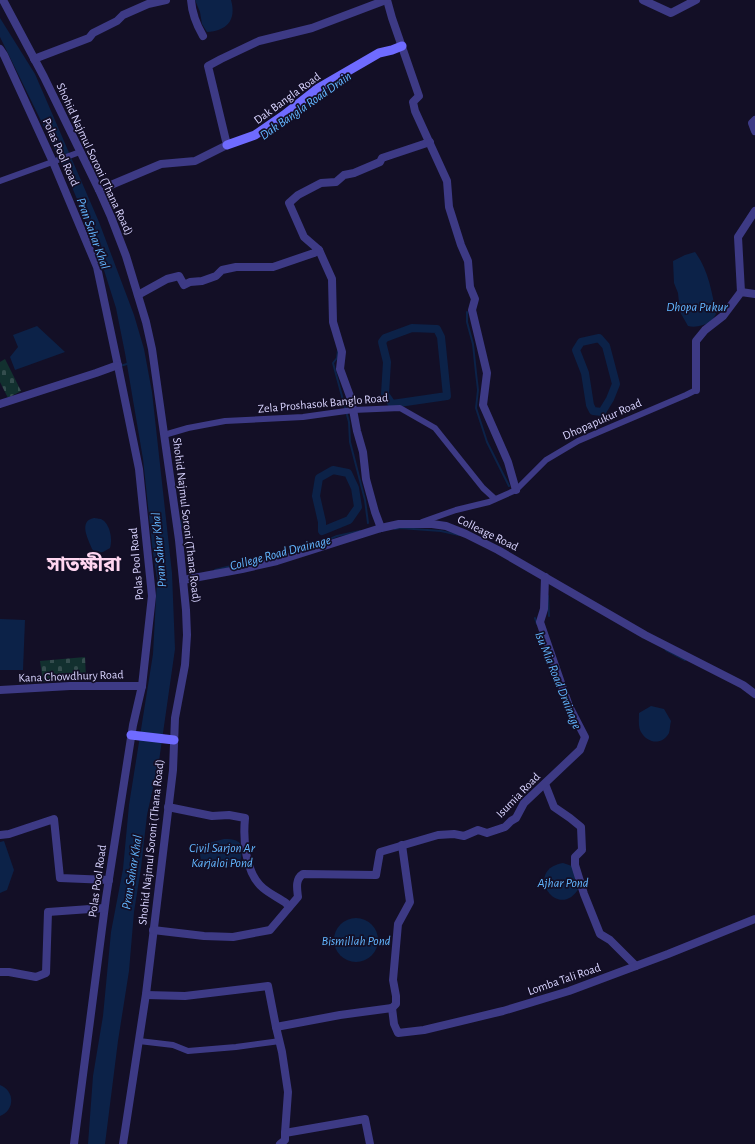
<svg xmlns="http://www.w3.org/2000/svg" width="755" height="1144" font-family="'Alegreya Sans','Noto Sans Bengali',sans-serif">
<defs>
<pattern id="cemetery-stones" width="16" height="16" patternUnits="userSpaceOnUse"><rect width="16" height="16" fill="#12302f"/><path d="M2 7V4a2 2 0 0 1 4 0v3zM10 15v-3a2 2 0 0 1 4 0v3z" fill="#344d4e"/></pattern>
</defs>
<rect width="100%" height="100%" fill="#130f26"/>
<g fill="url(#cemetery-stones)">
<path d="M5,359L21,391L8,398L0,382V362Z"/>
<path d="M85,657L86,678L43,682L40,661Z"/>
</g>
<g fill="#0c2248">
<path d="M195,0H231C237,21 226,31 207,32L202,24L200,12Z"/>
<path d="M0,18L35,74L99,222L134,315L144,349L152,392L172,573L175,649L159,761L147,815L141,868L134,912L129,971L118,1041L105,1144H88L93,1076L103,1016L111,932L123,869L129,805L153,654L157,579L153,553L143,459L125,353L116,308L97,248L65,170L0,37Z"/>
<path d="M695,252C708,269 712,292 716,314L711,322C704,325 696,328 688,326L680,312L678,293L674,283L673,261L685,255Z"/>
<path d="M37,326L65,352L15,370L10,357L18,347L13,335Z"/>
<path d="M94,518C95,518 100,519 101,519C110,523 113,540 110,548L103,552L97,553L95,552L92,549C88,539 78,521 94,518Z"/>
<path d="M0,619L25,620L23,670H0Z"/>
<path d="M651,706L664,709L671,721C670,724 670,730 669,733C662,746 647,743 641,732C638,727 639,719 639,713Z"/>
<path d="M224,839C244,839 243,846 240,863L225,868L202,866L200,854L205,844Z"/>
<path d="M4,841L14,870L7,890L0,893V842Z"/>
<path d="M563,863L569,865L574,867L579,888C558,923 522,870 563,863Z"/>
<circle cx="356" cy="940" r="22"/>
<path d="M0,1085C15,1091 15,1110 0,1116Z"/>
</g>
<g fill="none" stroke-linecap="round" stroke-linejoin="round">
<g stroke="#0c2248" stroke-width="2">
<path d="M261,136L293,116L343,79"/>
<path d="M467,312V322L473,344L476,373L478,390L476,408L487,442L509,486"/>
<path d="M338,350L337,358L333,363L349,422L350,442L365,500L368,523"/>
<path d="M120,366L127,364"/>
<path d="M181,521V527"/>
<path d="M395,529L400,528L441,531L459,535"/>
<path d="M318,544L337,536L360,531"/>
<path d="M215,570L308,547"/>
<path d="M548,596L549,616"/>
<path d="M535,618L537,624"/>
<path d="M666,650L685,660"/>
<path d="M547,655L553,671"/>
</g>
<g stroke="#0c2248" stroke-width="8">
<path d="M412,328L437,329L441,337L447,396L392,404L385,394L387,362L382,342L385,338Z"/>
<path d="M599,338L606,346L616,384L610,399L602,412L593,411L590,405L585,373L576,350L581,342Z"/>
<path d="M333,470L348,473L355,488L358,507L349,520L322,531V522L316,496L319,478Z"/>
</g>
<g stroke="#3d3a85" stroke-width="6">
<path d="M0,181L80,152"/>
<path d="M164,435L188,428L225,421L303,417L353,410L400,408L435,428L483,488L495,499"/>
<path d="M422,522L456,510L489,502L516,490L546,460L578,441L686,395L696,390"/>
<path d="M139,1041L173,1045L188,1051L236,1047L280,1041"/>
</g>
<g stroke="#3d3a85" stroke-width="8">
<path d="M3,0L44,77L99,190L111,217L126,256L146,322L152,349L179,540L186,610L187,635L185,665L175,718L173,770L146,994L123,1144"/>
<path d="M191,0C192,14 196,24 203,36"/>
<path d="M387,0L392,18L419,96L413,102L415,111L447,181L449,207L461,245L468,261L470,287L475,299L472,310L487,373L483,405L508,462L516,490"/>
<path d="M643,0L671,13L696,0"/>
<path d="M0,49L4,55L53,162L97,267L118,366L139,469L152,596L142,686L133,725L106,898L74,1144"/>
<path d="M34,59L89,38L93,33L117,21L123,15L148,4L166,0"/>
<path d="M755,120L752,123L755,131"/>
<path d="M99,190L161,164L195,161L227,145L208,66L221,59L259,41L312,28L386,0"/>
<path d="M741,292L738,237L755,211"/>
<path d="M138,295L167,279L179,276L184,285L190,282L202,281L216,276L222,270L236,267H273L314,253L319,250"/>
<path d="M696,390V341L705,330L723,316L741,292L755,294"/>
<path d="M0,404L96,373L118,365"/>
<path d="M381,528L375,512L366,479L363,452L357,431L351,399L340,369L342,352L333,322L332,279L319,250L304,237L289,203L298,195L321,183L336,182L344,175L354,173L380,162L382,158L430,142"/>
<path d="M183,580L242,569L277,561L381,528L399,524H432L446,526L466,534L498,550L645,635L743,685L755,694"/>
<path d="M0,690L70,686H142"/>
<path d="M545,784L554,807L570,818L581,827L582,850L575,857V865L584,894L600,934L610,940L636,966"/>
<path d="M168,807L212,816L229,815L245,818C243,839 245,873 263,888C270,894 279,898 286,903L289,907"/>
<path d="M0,835L9,834L54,819L60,878L109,880"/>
<path d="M153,930L204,936L233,937L270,930L298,897C297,889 295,879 303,874L376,875L380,852L438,835L454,834L464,836L478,830L487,833L505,827L511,821L516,818L524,803L580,750L585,737L569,706L540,622L544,609L545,577"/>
<path d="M0,972H9L36,977L46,973L48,912L104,908"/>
<path d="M146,995L185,996L268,986L276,1027"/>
<path d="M392,1008L394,1024L398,1033L424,1030L503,1011L569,991L668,954L755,919"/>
<path d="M392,1008L396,1004V996L393,980L398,924L410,902L402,845"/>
<path d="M285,1133L288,1092L282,1052L276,1027L340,1015L392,1008"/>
<path d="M280,1144L285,1140V1133L365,1119L370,1144"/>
</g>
<g stroke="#6f6bff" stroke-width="9">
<path d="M227,145L255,135L284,115L317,89L379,53L392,50L402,46"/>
<path d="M131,735L174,740"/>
</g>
</g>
<g text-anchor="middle" stroke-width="3.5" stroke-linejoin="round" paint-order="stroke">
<g font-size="12" fill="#d9d4ff" stroke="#130f26">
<text transform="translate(287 98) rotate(-36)" y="4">Dak Bangla Road</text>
<text transform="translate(61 152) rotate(66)" y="4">Polas Pool Road</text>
<text transform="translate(95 159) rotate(65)" y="4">Shohid Najmul Soroni (Thana Road)</text>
<text transform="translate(323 403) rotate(-5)" y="4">Zela Proshasok Banglo Road</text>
<text transform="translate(602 419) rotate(-24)" y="4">Dhopapukur Road</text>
<text transform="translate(187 520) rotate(83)" y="4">Shohid Najmul Soroni (Thana Road)</text>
<text transform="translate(488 533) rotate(26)" y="4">Colleage Road</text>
<text transform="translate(136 564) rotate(-95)" y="4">Polas Pool Road</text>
<text transform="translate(71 676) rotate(-2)" y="4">Kana Chowdhury Road</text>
<text transform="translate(518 795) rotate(-46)" y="4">Isumia Road</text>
<text transform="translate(151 842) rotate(-84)" y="4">Shohid Najmul Soroni (Thana Road)</text>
<text transform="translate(97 881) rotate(-82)" y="4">Polas Pool Road</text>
<text transform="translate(564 979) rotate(-19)" y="4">Lomba Tali Road</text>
</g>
<g font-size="13" font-style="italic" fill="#62b6ff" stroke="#130f26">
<text transform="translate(305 105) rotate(-35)" y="5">Dak Bangla Road Drain</text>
<text transform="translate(94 233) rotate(70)" y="5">Pran Sahar Khal</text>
<text x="697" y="311">Dhopa Pukur</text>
<text transform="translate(158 550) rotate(-95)" y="5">Pran Sahar Khal</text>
<text transform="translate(280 552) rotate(-15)" y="5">College Road Drainage</text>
<text transform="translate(559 680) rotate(68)" y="5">Isu Mia Road Drainage</text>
<text x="222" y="852">Civil Sarjon Ar<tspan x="222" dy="15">Karjaloi Pond</tspan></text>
<text transform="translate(131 872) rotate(-81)" y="5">Pran Sahar Khal</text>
<text x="563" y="887">Ajhar Pond</text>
<text x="356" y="945">Bismillah Pond</text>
</g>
<g font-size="20" font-weight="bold" fill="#ffd6f0" stroke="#130f26">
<text x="84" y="571">সাতক্ষীরা</text>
</g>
</g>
</svg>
